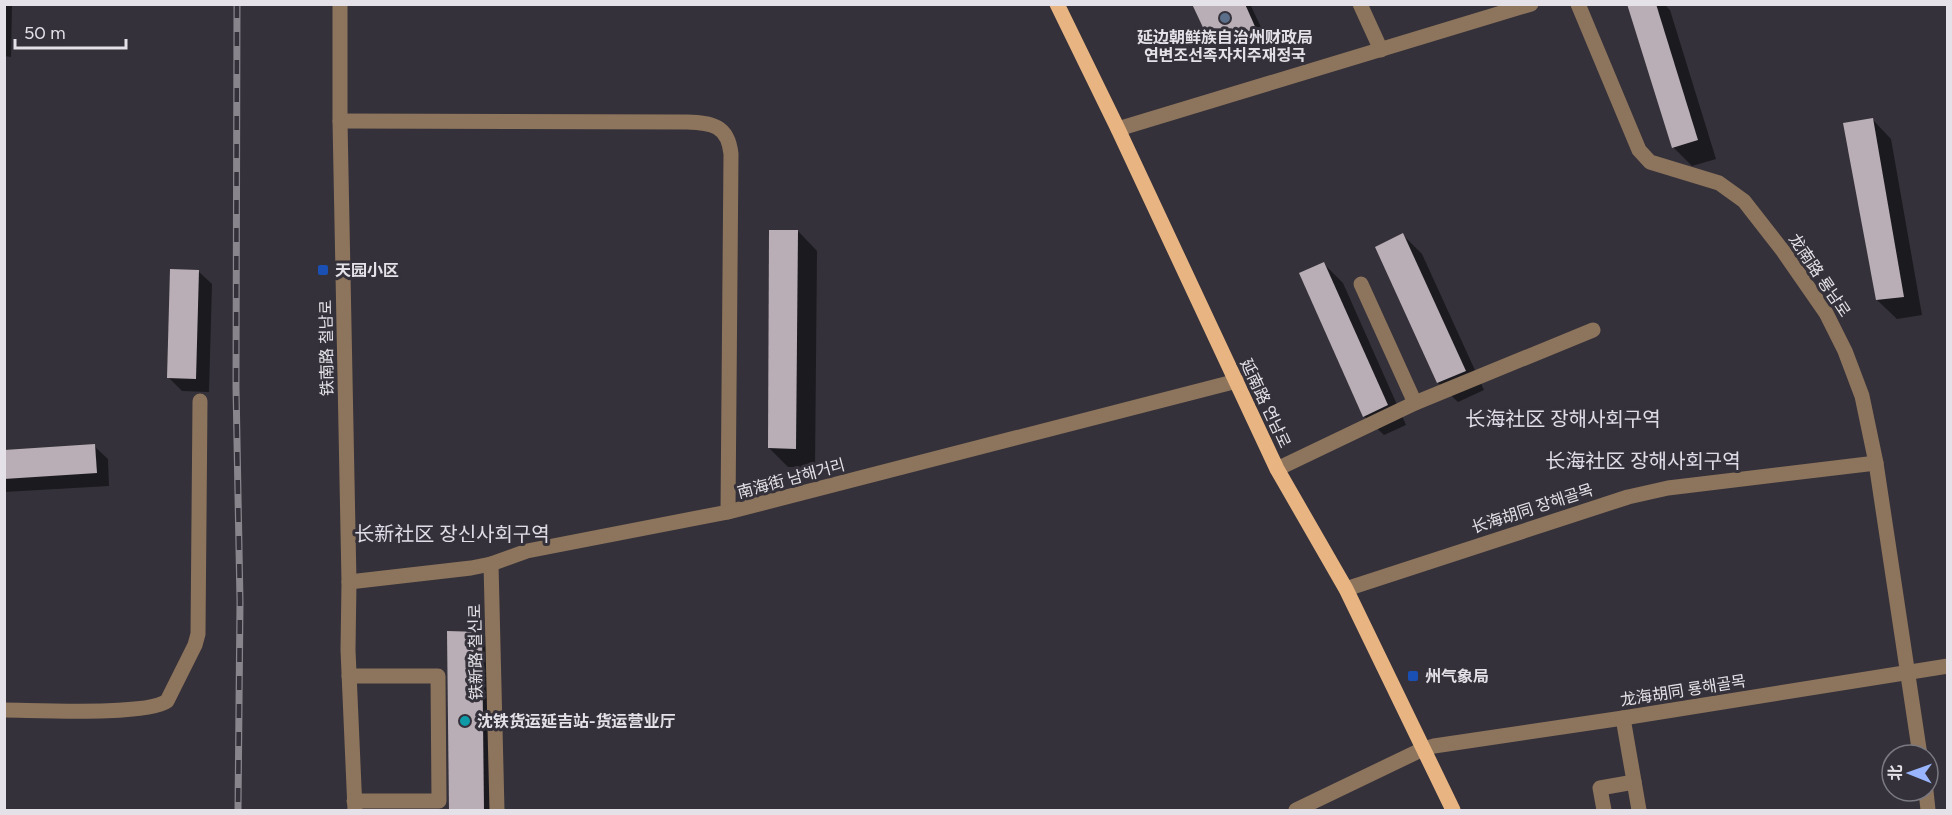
<svg xmlns="http://www.w3.org/2000/svg" width="1952" height="815" font-family="Figtree,'Noto Sans SC','Noto Sans KR',sans-serif">
<rect width="100%" height="100%" fill="#34313a"/>
<g fill="#0007">
<path d="M4,4H12L11,57L4,56Z"/>
<path d="M1194,4H1250L1269,44L1229,64L1215,50Z"/>
<path d="M1629,4H1664L1670,10L1716,159L1692,166L1673,147Z"/>
<path d="M1872,119L1891,139L1922,315L1897,319L1877,300Z"/>
<path d="M798,231L817,251L815,467H788L769,448Z"/>
<path d="M1403,235L1422,254L1484,390L1458,402L1438,383L1377,247Z"/>
<path d="M1324,264L1343,283L1406,425L1384,435L1364,416Z"/>
<path d="M198,271L212,284L209,392L182,391L169,378Z"/>
<path d="M94,446L108,459L109,486L4,492V451Z"/>
<path d="M448,633H482L495,647L496,810H451Z"/>
</g>
<g fill="#b9aeb5">
<path d="M1192,4H1245L1257,31L1214,51Z"/>
<path d="M1627,4H1656L1698,140L1672,148Z"/>
<path d="M1873,118L1904,297L1876,300L1843,123Z"/>
<path d="M769,230H798L796,449L768,448Z"/>
<path d="M1403,233L1466,371L1437,383L1375,247Z"/>
<path d="M1324,262L1388,405L1363,417L1299,273Z"/>
<path d="M170,269L199,270L196,379L167,378Z"/>
<path d="M95,444L97,473L4,479V450Z"/>
<path d="M447,631L482,632L484,810H449Z"/>
</g>
<g fill="none" stroke-linecap="round" stroke-linejoin="round">
<g stroke="#8d745c" stroke-width="15">
<path d="M340,4V121L349,582L348,650L355,810"/>
<path d="M1360,4L1381,50"/>
<path d="M1578,4L1639,150L1650,162L1719,183L1744,201L1783,251L1826,313L1845,351L1862,396L1876,463L1920,755"/>
<path d="M340,121L687,122C712,123 728,125 731,154L728,512"/>
<path d="M1118,129L1531,4"/>
<path d="M1361,284L1415,403"/>
<path d="M1277,469L1415,403L1593,330"/>
<path d="M491,564L497,810"/>
<path d="M349,582L471,568L491,564L527,551L728,512L1237,381"/>
<path d="M1346,589L1628,497L1668,488L1876,463"/>
<path d="M349,676H438L439,801H354"/>
<path d="M4,710C34,710 147,716 167,701L195,645L198,634L200,401"/>
<path d="M1623,718L1639,810"/>
<path d="M1926,791L1928,810"/>
<path d="M1296,810L1423,749L1434,746L1623,718L1948,666"/>
<path d="M1604,810L1600,788L1634,782"/>
</g>
<path stroke="#e8b481" stroke-width="15" d="M1057,4L1118,129L1277,469L1346,589L1453,810"/>
<defs>
<path id="rail" d="M237,4L236,387L240,602L238,810"/>
</defs>
<use href="#rail" stroke="#88858d" stroke-width="7"/>
<use href="#rail" stroke="#34313a" stroke-width="4.5" stroke-dasharray="14" stroke-linecap="butt"/>
</g>
<circle fill="#5c6f8a" stroke="#34313a" stroke-width="2" cx="1225" cy="18" r="6"/>
<g fill="#1a4fb4" stroke="#34313a" stroke-width="2">
<rect x="317" y="264" width="12" height="12" rx="3"/>
<rect x="1407" y="670" width="12" height="12" rx="3"/>
</g>
<circle fill="#0f9aa8" stroke="#34313a" stroke-width="2" cx="465" cy="721" r="6"/>
<g text-anchor="middle" stroke-width="6" stroke-linejoin="round" paint-order="stroke">
<g font-size="16" font-weight="bold" fill="#e4e2e8" stroke="#34313a" text-anchor="start">
<text x="1225" y="43" text-anchor="middle">延边朝鲜族自治州财政局<tspan x="1225" dy="18">연변조선족자치주재정국</tspan></text>
<text x="335" y="276">天园小区</text>
<text x="1425" y="682">州气象局</text>
<text x="477" y="727">沈铁货运延吉站-货运营业厅</text>
</g>
<g font-size="16" fill="#e4e2e8" stroke="#34313a">
<text transform="translate(1820 275) rotate(56)" y="6">龙南路 룡남로</text>
<text transform="translate(326 348) rotate(-91)" y="6">铁南路 철남로</text>
<text transform="translate(1266 403) rotate(65)" y="6">延南路 연남로</text>
<text transform="translate(791 478) rotate(-15)" y="6">南海街 남해거리</text>
<text transform="translate(1532 508) rotate(-18)" y="6">长海胡同 장해골목</text>
<text transform="translate(475 652) rotate(-91)" y="6">铁新路 철신로</text>
<text transform="translate(1683 690) rotate(-9)" y="6">龙海胡同 룡해골목</text>
</g>
<g font-size="20" fill="#e0dce7" stroke="#34313a">
<text x="1563" y="426">长海社区 장해사회구역</text>
<text x="1643" y="468">长海社区 장해사회구역</text>
<text x="452" y="541">长新社区 장신사회구역</text>
</g>
</g>
<rect width="1952" height="815" fill="none" stroke="#e4e2e8" stroke-width="12"/>
<g transform="translate(1910 773) rotate(271)"><circle r="28" fill="#34313a" stroke="#7a7880" stroke-width="1.5"/>
<path d="M0-4.5L10 22L0 15L-10 22Z" fill="#98b5fd"/>
<text y="-9" font-size="16" font-weight="bold" text-anchor="middle" fill="#e4e2e8">北</text>
</g>
<path d="M15 39v9h111v-9" fill="none" stroke="#e4e2e8" stroke-width="3"/>
<text x="24" y="39" font-size="18" fill="#e4e2e8" stroke="#34313a" stroke-width="4.5" paint-order="stroke">50 m</text>
</svg>
